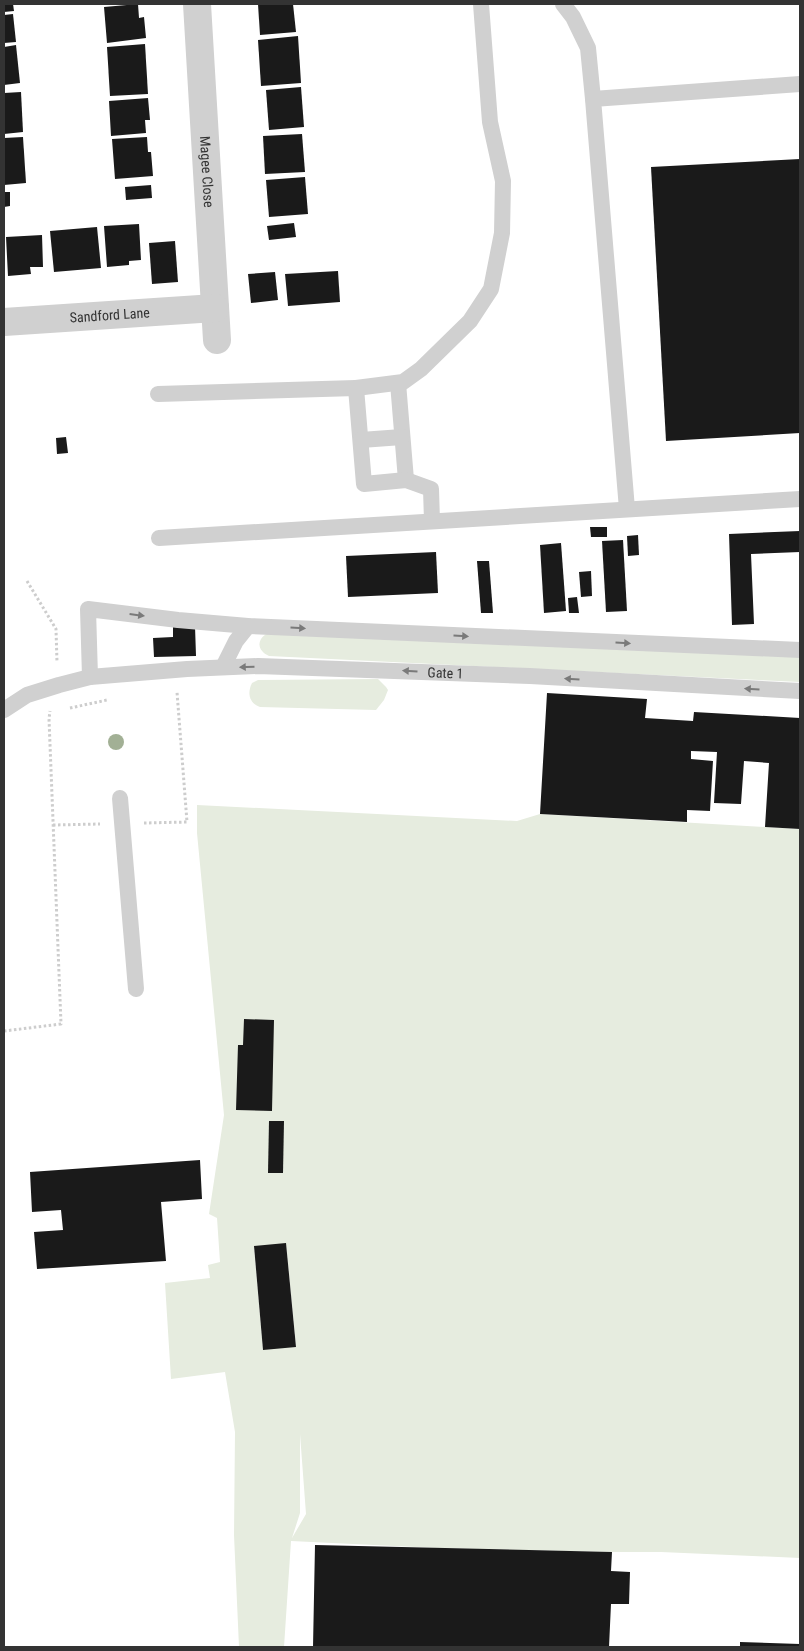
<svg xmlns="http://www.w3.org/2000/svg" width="804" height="1651" font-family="'Roboto Condensed',sans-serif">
<rect width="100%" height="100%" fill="#fff"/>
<g fill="#e6ecdf" fill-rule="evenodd">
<path d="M268,633L800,657V682L269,656C257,651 256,639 268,633Z"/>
<path d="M378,679L386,687L388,690L384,700L376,710L260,707C249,703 247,693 252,683L258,680Z"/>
<path d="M197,805L517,821L540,814L800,829V1558L661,1552H612L436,1548L291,1541L284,1647H239L234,1535L235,1432L225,1372L171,1379L165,1283L210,1278L208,1265L220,1262L217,1218L209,1214L224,1115L197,833ZM286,1244L296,1346L263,1349L254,1247ZM300,1434L306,1514L292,1538L300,1513Z"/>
</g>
<g fill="#1a1a1a">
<path d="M4,4H13L14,11L4,12Z"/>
<path d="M138,4L139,18L144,17L146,38L107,43L104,7Z"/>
<path d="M258,4H293L296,32L260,35Z"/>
<path d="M13,14L16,42L4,43V15Z"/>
<path d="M298,36L301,83L261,86L258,40Z"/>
<path d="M145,44L148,94L110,96L107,47Z"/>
<path d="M16,45L20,83L4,85V47Z"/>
<path d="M301,87L304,127L269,130L266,90Z"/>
<path d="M21,92L23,132L4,134V93Z"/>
<path d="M148,98L150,120H145L146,133L111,136L109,101Z"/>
<path d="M302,134L305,172L265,174L263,136Z"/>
<path d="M23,137L26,183L4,185V138Z"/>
<path d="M147,137L148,152H151L153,176L115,179L112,139Z"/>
<path d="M800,159V433L666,441L651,167Z"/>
<path d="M305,177L308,214L269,217L266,180Z"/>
<path d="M151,185L152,198L126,200L125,187Z"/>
<path d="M4,192H10V206L4,207Z"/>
<path d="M294,223L296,237L269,240L267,226Z"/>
<path d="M139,224L141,260L129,261V265L107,267L104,226Z"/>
<path d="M97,227L101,268L54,272L50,231Z"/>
<path d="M42,235L43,267H30L31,274L8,276L6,237Z"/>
<path d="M175,241L178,282L152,284L149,243Z"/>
<path d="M338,271L340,302L288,306L285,274Z"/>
<path d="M275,272L278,300L251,303L248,274Z"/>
<path d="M66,437L68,453L57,454L56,438Z"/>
<path d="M590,527H607V537H591Z"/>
<path d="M800,531V552L751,554L754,624L732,625L729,534Z"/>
<path d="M638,535L639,555L628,556L627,536Z"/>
<path d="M623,540L627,611L606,612L602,541Z"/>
<path d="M561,543L566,611L544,613L540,545Z"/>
<path d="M436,552L438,593L348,597L346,556Z"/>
<path d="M477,561H489L493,613H481Z"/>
<path d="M591,571L592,596L581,597L579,572Z"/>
<path d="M577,597L579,613H569L568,598Z"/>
<path d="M195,626L196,656L154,657L153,638L173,637V627Z"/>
<path d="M547,693L647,699L645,718L693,721L694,712L800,718V829L765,827L769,763L744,761L741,804L714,803L717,752L691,751V759L713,761L710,811L687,810V822L540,814Z"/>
<path d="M244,1019L274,1020L272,1111L236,1110L238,1045H243Z"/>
<path d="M269,1121H284L283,1173H268Z"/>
<path d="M200,1160L202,1199L161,1202L166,1261L37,1269L34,1232L63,1230L61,1210L32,1212L30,1172Z"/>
<path d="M286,1243L296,1347L263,1350L254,1246Z"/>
<path d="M315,1545L612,1552L611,1571L630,1572L629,1604H611L609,1647H313Z"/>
<path d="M740,1642L800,1644V1647H740Z"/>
</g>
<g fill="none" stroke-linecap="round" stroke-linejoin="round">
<g stroke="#cdcdcd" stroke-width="3" stroke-dasharray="2.5 2.5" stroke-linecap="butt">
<path d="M27,581L56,629L57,662"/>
<path d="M70,708L107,700"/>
<path d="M144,823L187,822L177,692"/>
<path d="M53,825L100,824"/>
<path d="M4,1031L61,1024L49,719L50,711"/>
</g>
<g stroke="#d0d0d0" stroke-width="16">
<path d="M563,4L573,17L588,48L593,99"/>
<path d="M398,383L406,480"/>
<path d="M356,388L403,382L421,369L470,321L491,289L502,233L503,181L490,122L481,4"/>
<path d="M158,394L356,388L364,484L406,480L431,489L432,521"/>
<path d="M361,440L402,437"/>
<path d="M627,509L593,99L800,84"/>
<path d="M159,538L800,499"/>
<path d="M223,667L236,641L248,626"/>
<path d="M90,677L88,609L178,620L248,626L800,650"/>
<path id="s1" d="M4,710L27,695L59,685L90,677L187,669L258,666L530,676L800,691"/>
<path d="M120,798L136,989"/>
</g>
<g stroke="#d0d0d0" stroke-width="28">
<path id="s2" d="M197,4L217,340"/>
<path id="s3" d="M4,322L215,308"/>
</g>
</g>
<circle fill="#a2b095" cx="116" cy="742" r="8"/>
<defs><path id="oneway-solid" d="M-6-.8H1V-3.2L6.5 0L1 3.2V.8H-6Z" transform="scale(1.25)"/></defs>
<g fill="#7a7a7a">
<use href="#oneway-solid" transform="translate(137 615) rotate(7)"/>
<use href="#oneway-solid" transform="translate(298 628) rotate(3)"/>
<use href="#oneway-solid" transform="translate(461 636) rotate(3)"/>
<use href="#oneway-solid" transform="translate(623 643) rotate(3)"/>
<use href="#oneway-solid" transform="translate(247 667) rotate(178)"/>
<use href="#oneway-solid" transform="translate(410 671) rotate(-177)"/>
<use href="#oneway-solid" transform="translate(572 679) rotate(-177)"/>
<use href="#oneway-solid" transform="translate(752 689) rotate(-177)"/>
</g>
<g text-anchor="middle" stroke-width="5" stroke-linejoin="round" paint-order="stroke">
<g font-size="14" fill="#333" stroke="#fff">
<text dy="5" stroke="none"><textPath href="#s2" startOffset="168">Magee Close</textPath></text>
<text dy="5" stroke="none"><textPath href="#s3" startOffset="106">Sandford Lane</textPath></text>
<text dy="5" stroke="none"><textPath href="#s1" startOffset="449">Gate 1</textPath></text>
</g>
</g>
<rect width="804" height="1651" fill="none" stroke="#333333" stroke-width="10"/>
</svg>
